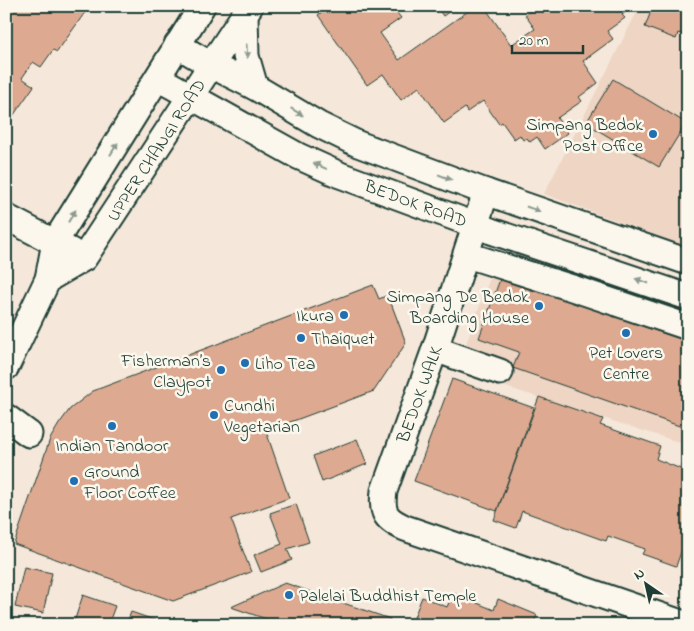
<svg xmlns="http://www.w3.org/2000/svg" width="694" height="631" font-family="'Indie Flower',sans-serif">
<rect width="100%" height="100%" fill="#f5e8da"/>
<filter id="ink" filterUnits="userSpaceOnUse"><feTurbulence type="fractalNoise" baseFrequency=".02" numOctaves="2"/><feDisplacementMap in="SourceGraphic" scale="10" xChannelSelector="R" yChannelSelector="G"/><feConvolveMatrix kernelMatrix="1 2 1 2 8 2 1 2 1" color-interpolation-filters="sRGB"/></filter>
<g filter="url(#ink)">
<g fill="#eed5c4">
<path d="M640,6H688V247L544,194Z"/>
<path d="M498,256L688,315V445L456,371Z"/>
</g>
<g fill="#ddaa91" stroke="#1f3d34">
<path d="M6,6H84L82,9L86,11L57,52L53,50L41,67L33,62L22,78L34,86L6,126Z"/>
<path d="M330,6H406L397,13L401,18L380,33L399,60L475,6H484L511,45L535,29L525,15L537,6H629L631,8L622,15L625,18L607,31L613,39L583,61L598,83L579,97L582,101L557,118L568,133L545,149L537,137L530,142L527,138L523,140L520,135L514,139L502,122L499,124L483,101L467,112L465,108L444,123L419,87L401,100L383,74L367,85L318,15Z"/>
<path d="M436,6H457L443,16Z"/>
<path d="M653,6H688V36L678,33L676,39L645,27Z"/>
<path d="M613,79L686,123L659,167L586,123Z"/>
<path d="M504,268L688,331V429L513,368L519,352L479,338Z"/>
<path d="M373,285L379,299L388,295L406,343L374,391L266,431L289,498L231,519L251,572L173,601L14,544L50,439L59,424L70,409L93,391Z"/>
<path d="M452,379L534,408L497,511L414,481Z"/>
<path d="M539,397L603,419L600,425L660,446L656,459L681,469L685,458L688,459V533L676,566L642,554L645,549L608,536L606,541L522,511L516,528L494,520Z"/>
<path d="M357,439L367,464L322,482L313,456Z"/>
<path d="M296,504L309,542L287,549L292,560L261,572L254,555L282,544L270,513Z"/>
<path d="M24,567L52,573L43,613L15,607Z"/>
<path d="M285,583L390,619L389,625H277L278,623L231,607Z"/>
<path d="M453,593L494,610L498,599L537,615L533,625H411L422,597L447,607Z"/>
<path d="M83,595L115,606L108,625H73Z"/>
<path d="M131,612L163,623L162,625H126Z"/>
</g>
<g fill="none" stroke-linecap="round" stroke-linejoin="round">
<defs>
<g id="minor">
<path d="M245,14L246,56L255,87"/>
<path d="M177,45L211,65L255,87L319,125L358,144L486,192L688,262"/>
<path d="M158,78L298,156L340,175L491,231L688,297"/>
<path d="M486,192L435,349L384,491C381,514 386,519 405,528L687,625"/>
<path d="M6,217L71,251"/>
<path d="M467,255L572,288L688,327"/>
<path d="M48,279L84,258L250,6"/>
<path d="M435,349L500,372"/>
<path d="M6,367L48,279L55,242L202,6"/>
<path d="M6,417L29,434"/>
</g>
</defs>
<use href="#minor" stroke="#1f3d34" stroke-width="29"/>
<use href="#minor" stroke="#fbf7ec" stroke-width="25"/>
</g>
<defs><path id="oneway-solid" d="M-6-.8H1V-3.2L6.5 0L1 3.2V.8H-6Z" transform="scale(1.25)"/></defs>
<g fill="#8d9a90">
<use href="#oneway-solid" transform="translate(247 51) rotate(85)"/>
<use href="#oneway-solid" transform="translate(297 112) rotate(31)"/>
<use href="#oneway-solid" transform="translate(114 149) rotate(-58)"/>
<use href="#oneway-solid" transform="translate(320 166) rotate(-156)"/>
<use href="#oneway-solid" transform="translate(445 177) rotate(21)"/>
<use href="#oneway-solid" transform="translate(533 209) rotate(19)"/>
<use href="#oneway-solid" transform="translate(72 216) rotate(-58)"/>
<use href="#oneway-solid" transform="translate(642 281) rotate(-161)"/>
</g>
</g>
<g fill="#1f6fb2" stroke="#fbf7ec" stroke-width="2">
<circle cx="653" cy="134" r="5"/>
<circle cx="539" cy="306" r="5"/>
<circle cx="344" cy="315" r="5"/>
<circle cx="626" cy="333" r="5"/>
<circle cx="301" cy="338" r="5"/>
<circle cx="245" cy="363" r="5"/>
<circle cx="221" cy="370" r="5"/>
<circle cx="214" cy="415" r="5"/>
<circle cx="112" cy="426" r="5"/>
<circle cx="74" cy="481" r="5"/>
<circle cx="289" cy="595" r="5"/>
</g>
<g text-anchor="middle" stroke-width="5" stroke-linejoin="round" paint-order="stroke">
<g font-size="18" fill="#1f3d34" stroke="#fbf7ec" text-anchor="start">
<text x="643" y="130" text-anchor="end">Simpang Bedok<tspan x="643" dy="21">Post Office</tspan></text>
<text x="529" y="302" text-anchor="end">Simpang De Bedok<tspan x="529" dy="21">Boarding House</tspan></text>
<text x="334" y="321" text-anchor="end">Ikura</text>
<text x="311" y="344">Thaiquet</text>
<text x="626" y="358" text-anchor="middle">Pet Lovers<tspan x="626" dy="21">Centre</tspan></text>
<text x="211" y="366" text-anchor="end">Fisherman’s<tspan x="211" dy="21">Claypot</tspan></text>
<text x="255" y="369">Liho Tea</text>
<text x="224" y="411">Cundhi<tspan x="224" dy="21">Vegetarian</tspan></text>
<text x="112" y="451" text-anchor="middle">Indian Tandoor</text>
<text x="84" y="477">Ground<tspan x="84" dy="21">Floor Coffee</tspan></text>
<text x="299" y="601">Palelai Buddhist Temple</text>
</g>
<g font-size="18" fill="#1f3d34" stroke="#fbf7ec">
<text transform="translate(156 150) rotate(-57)" y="6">UPPER CHANGI ROAD</text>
<text transform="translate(416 203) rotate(20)" y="6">BEDOK ROAD</text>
<text transform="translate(419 394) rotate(-70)" y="6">BEDOK WALK</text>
</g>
</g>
<rect width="694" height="631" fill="none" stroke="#fbf7ec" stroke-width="25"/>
<rect x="12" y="12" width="669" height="606" fill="none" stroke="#1f3d34" stroke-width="2" filter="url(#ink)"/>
<g transform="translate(646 584) rotate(326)" stroke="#fbf7ec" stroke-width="4" paint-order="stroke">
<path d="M0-4L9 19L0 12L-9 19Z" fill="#1f3d34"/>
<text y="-8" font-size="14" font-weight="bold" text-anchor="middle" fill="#1f3d34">N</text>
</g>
<path d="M512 45v8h71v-8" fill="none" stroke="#1f3d34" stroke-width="2.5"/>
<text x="519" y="45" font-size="15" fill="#1f3d34" stroke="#fbf7ec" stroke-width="4" paint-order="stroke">20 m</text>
</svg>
